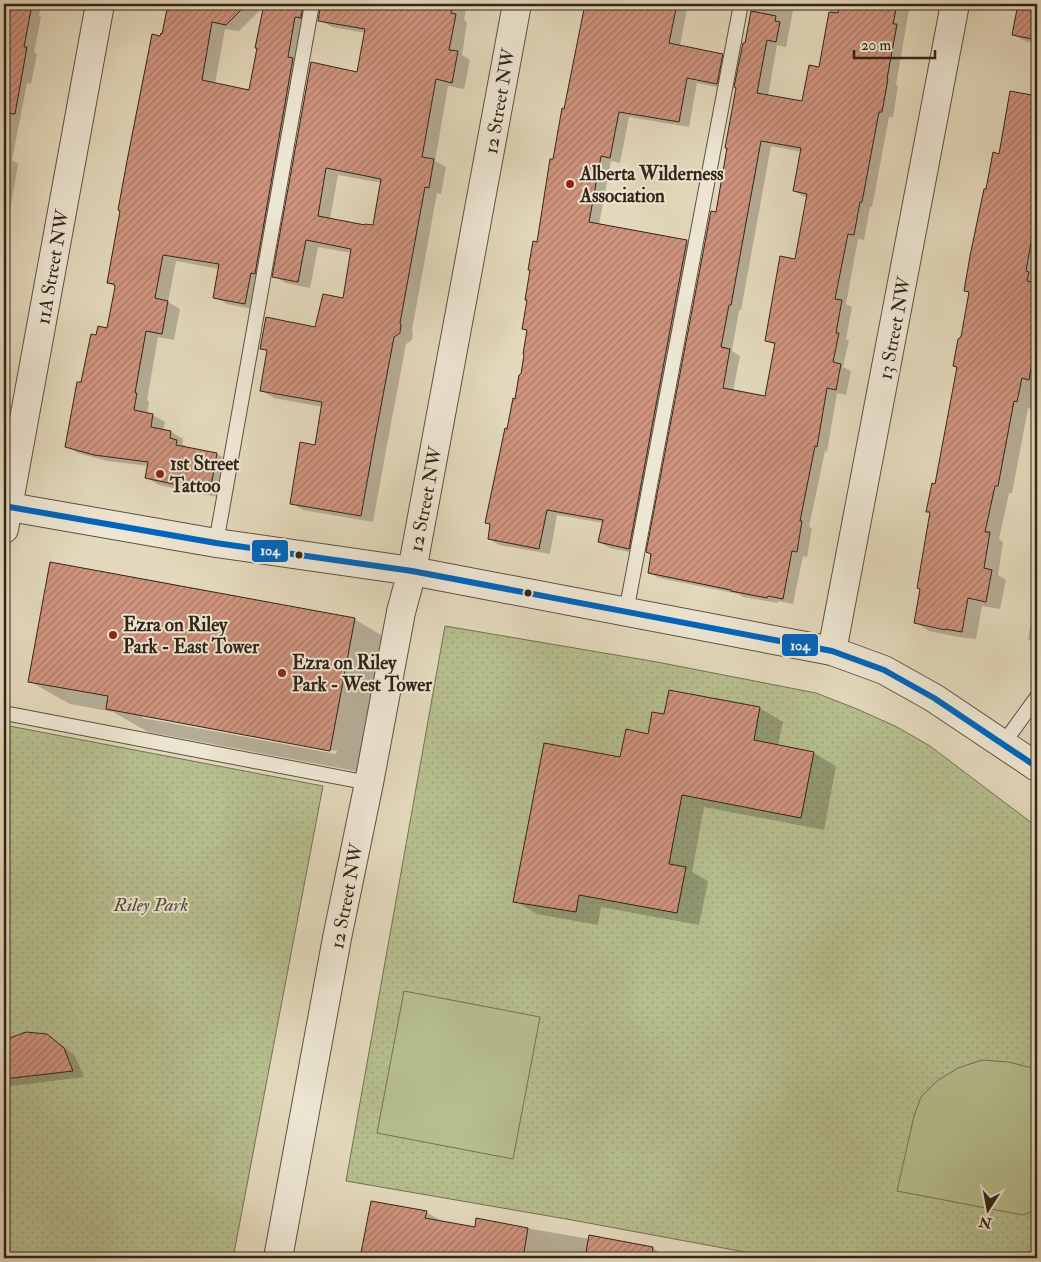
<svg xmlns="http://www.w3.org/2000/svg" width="1041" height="1262" font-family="'IM FELL Double Pica',serif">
<defs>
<pattern id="park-dots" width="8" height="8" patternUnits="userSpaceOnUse" patternTransform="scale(1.25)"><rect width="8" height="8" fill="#b6be8e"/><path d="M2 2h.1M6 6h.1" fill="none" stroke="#9da37a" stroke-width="1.8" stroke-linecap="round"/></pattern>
<pattern id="building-hatch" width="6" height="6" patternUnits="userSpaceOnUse" patternTransform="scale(1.25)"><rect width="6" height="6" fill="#cf937e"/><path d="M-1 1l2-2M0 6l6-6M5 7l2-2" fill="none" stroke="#a97866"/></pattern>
</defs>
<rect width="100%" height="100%" fill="#e3d8bb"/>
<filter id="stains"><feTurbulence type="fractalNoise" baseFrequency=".004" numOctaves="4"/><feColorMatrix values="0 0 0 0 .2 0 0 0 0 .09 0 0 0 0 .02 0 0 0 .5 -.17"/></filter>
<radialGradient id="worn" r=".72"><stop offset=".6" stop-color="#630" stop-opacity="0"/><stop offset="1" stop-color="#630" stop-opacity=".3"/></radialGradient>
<g fill="url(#park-dots)" stroke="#747153">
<path d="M445,626L657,662L816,693L857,709L897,727L930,746L1037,827V1258H777L572,1220L346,1181Z"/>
<path d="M4,725L323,786L233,1258H4Z"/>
</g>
<g fill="#b6be8e" stroke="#747153">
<path d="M404,991L540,1017L513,1159L377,1133Z"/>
<path d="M982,1060L1008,1062L1037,1069V1202L1035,1210L1023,1215L897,1191L914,1116L921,1097L937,1081L958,1068Z"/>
</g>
<g fill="#0003" fill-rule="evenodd">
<path d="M4,4H41L39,16L41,17L34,52L37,54L31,84L27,83L12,160L18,164L4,244Z"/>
<path d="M169,4H320L317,6L257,310L227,304L215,297L219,269L176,261L168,302L180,309L174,340L158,337L147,400L149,402L147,414L153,415L165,422L163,431L171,432L183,439L182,444L189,448L217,454L229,461L222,498L159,485L147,478L149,466L107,461L78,453L66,446L82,384L108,329L116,287L108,283ZM265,5L250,92L215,84L225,29L239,31Z"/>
<path d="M321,4H467L464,20L467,22L462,55L470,60L464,89L448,86L435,161L446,167L441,194L437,193L412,330L413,333L412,340L406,344L387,445L373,522L303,510L291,503L316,446L323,407L274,398L262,391L268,352L261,348L316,328L344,300L352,253L318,247L310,288L286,283L274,276L358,73L366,33L332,27L319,20ZM338,175L382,183L374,226L330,219Z"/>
<path d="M586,4H688L680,46L722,55L732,61L727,89L697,83L689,127L629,117L620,163L611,161L599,225L687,241L697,247L639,554L610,548L599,542L603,523L557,515L550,554L499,545L489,539L491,525L486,522L522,375L528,331L523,328L538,244Z"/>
<path d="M754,4H796V5H794L786,47L777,45L768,96L803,103L820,68L832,4H910L896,85L898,86L893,117H889L872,207H870L864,240L858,239L846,304L852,307L846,339L849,340L843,367L851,371L846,395L837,393L827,452L825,451L809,527L812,528L807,557L803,556L793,604L778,601V603L743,597L738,594L659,578L649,573L717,213ZM771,146L802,152L794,191L805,197H808L796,260L766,340L776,346L766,397L733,391L740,356L732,351L739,310H741Z"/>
<path d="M1020,4H1037V44L1025,41L1014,35Z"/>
<path d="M1011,92L1037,97V386L1036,385L1031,409L1028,408L1012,493H1009L999,539L1003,542L998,575L1006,580L1000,609L982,606L976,639L958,637L929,631L915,622L931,513L928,511L936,486L958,368L954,365L962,338L970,293L965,290L987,191L1000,155Z"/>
<path d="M1037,585V644L1028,639Z"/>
<path d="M354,619L395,643L371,774L148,732L113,712L70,704L29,681ZM140,714L337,751L336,754L143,718Z"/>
<path d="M670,692L760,708L783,722L778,746L814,753L836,766L824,830L704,807L692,872L708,881L699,925L601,907L598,925L537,914L515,901L621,759L649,735L665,716Z"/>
<path d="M47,1036L59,1043L75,1056L84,1077L4,1087V1044L7,1040Z"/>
<path d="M372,1202L426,1212L445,1223L476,1229L478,1220L590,1239V1237L654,1249L670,1258H362Z"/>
</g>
<g fill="url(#building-hatch)" stroke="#332418" fill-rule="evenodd">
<path d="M168,4H247L226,25L212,22L202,80L249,90L257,48H255L264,4H303L301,18L295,17L288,57L293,58L255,274L251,273L245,304L213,298L219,264L163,255L155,298L168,301L162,334L146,331L135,393H137L134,410L153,414L151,427L171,431L170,438L177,440L176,445L217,453L210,492L145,478L148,462L94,455L65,447L77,382H81L91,334L96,335L98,326L107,328L115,287L114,284L107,283L120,211L118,210L127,161L152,34L160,36L161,33L162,34Z"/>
<path d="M321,4H453L451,13L456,14L449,50L458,51L452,83L436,79L422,157L434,159L429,188L425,187L400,323L401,325L400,333L394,337L375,438L361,516L290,504L300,442L315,445L322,402L260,391L267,350L260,349L266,317L290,322V323L291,322L315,327L323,294L343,298L351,249L306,240L298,282L272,277L311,62L357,72L365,29L318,21ZM326,168L381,179L373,225L365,224V225L318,216Z"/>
<path d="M585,4H677L669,43L723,54L717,84L687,78L679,122L619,112L610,158L601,156L589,222L687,240L629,549L598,542L603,520L547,510L539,549L488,539L490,524L485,523L505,428L507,429L513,398L515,399L519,375L521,374L524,355L523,354L527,330L522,329L527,300H525L530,270H528L533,241L537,242L550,159H553L562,108L564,109Z"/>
<path d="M840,4H897L893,24H897L887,79H888L882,112H879L862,202H860L854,235L848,234L835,299L842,300L836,333H839L833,362L841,364L836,390L827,388L817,447L815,446L800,521H802L797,552L792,551L783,599L768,596L767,598L731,591V590L648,573L651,554L646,552L711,211L716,212L727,148H725L736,88L734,87L743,43H745L751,11L776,16L775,21L780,22L776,42L767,40L757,93L802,101L809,65L819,67L829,12L838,13ZM761,141L801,148L793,191L807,194L795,259L780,256L765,341L775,343L765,396L723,388L730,349L721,347L729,305H731Z"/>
<path d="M1018,4L1037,7V40L1012,35Z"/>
<path d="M4,5L31,10L24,47H27L15,114L4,113Z"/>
<path d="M1010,91L1037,96V210L1026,271L1029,272L1027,281L1037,283V291L1034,310L1037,311V335L1029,380L1022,378L1017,402L1014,401L998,486H995L985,532H990L984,568L992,570L986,602L968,598L962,632L945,629V630L914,623L920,589L917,588L930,512H926L932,483L935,484L957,367L953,366L958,339L961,337L969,292L964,291L970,256L984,189H986L993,152L999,154Z"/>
<path d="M50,562L355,618L330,751L106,709L108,696L28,682Z"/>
<path d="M669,690L760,707L754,740L814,752L801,818L682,795L669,864L686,867L677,913L579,895L576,912L513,902L544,743L620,757L626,729L648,734L652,712L664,714Z"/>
<path d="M26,1032L47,1034L64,1048L73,1071L4,1079V1040Z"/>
<path d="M371,1201L427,1211L425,1218L475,1227L476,1218L528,1228L523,1258H360Z"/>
<path d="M589,1235L653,1247L652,1258H585Z"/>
</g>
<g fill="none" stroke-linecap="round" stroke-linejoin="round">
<defs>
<g id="service">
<path d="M216,543L312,4"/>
<path d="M626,612L741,4"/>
<path d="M4,713L369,783"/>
<path d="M1003,744L1037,697"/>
</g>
<g id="minor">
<path d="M4,529L100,4"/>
<path d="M832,651L955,4"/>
<path d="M278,1258L337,938L369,783L401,612L412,571L517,4"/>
</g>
<path id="tertiary" d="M4,506L216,543L412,571L832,651L884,670L934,698L1037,767"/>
</defs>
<use href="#service" stroke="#5f5141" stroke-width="16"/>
<use href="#minor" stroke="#5f5141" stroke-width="30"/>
<use href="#tertiary" stroke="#5f5141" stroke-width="30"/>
<use href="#service" stroke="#ede6d3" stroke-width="14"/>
<use href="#minor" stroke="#ede6d3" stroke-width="28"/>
<use href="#tertiary" stroke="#ede6d3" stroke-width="28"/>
<defs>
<path id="bus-1" d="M4,506L216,543L412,571L832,651L884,670L934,698L1037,767"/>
</defs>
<use href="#bus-1" stroke="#ede6d3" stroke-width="10"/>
<use href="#bus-1" stroke="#0065bd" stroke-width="6"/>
</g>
<g fill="#8f2418" stroke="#ede6d3" stroke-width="2">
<circle cx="570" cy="184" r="5"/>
<circle cx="160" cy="474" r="5"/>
<circle cx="113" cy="635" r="5"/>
<circle cx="282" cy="673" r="5"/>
</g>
<g fill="#332418" stroke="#ede6d3" stroke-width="2">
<circle cx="299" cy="555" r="4.5"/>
<circle cx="528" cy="593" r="4.5"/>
</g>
<g text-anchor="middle" stroke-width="4" stroke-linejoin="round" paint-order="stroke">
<g font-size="19" fill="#332418" stroke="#ede6d3">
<text transform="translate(499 101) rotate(-80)" y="7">12 Street NW</text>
<text transform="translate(52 267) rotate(-80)" y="7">11A Street NW</text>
<text transform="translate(894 328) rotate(-79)" y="7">13 Street NW</text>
<text transform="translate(425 499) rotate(-79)" y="7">12 Street NW</text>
<text transform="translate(346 896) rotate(-79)" y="7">12 Street NW</text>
</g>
<g font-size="19" font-weight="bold" fill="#332418" stroke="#ede6d3" text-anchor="start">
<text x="580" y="180">Alberta Wilderness<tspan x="580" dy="22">Association</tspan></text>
<text x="170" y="470">1st Street<tspan x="170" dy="22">Tattoo</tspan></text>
<text x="123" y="631">Ezra on Riley<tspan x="123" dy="22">Park - East Tower</tspan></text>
<text x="292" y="669">Ezra on Riley<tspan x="292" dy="22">Park - West Tower</tspan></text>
</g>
<g font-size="19" font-style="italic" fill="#544a36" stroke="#ede6d3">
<text x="151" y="911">Riley Park</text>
</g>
</g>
<g stroke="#ede6d3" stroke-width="2">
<rect x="251" y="539" width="38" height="24" rx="5" fill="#0065bd"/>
<rect x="781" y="633" width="38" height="24" rx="5" fill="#0065bd"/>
</g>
<g font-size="14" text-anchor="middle" font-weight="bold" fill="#fff">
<text x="270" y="555">104</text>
<text x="800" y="650">104</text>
</g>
<rect width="1041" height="1262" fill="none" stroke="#e3d8bb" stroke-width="20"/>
<rect x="5" y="5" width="1031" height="1252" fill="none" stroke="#332418" stroke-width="2.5"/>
<rect x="10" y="10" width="1021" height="1242" fill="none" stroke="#332418"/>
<g transform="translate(988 1210) rotate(191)" stroke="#ede6d3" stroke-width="4" paint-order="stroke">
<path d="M0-4L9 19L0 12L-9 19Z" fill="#332418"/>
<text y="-8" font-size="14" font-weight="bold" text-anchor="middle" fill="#332418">N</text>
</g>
<path d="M854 50v8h81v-8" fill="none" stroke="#332418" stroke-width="2.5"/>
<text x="861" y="50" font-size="15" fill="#332418" stroke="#ede6d3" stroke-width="4" paint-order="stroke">20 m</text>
<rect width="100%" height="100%" filter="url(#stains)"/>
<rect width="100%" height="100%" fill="url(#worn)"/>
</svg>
